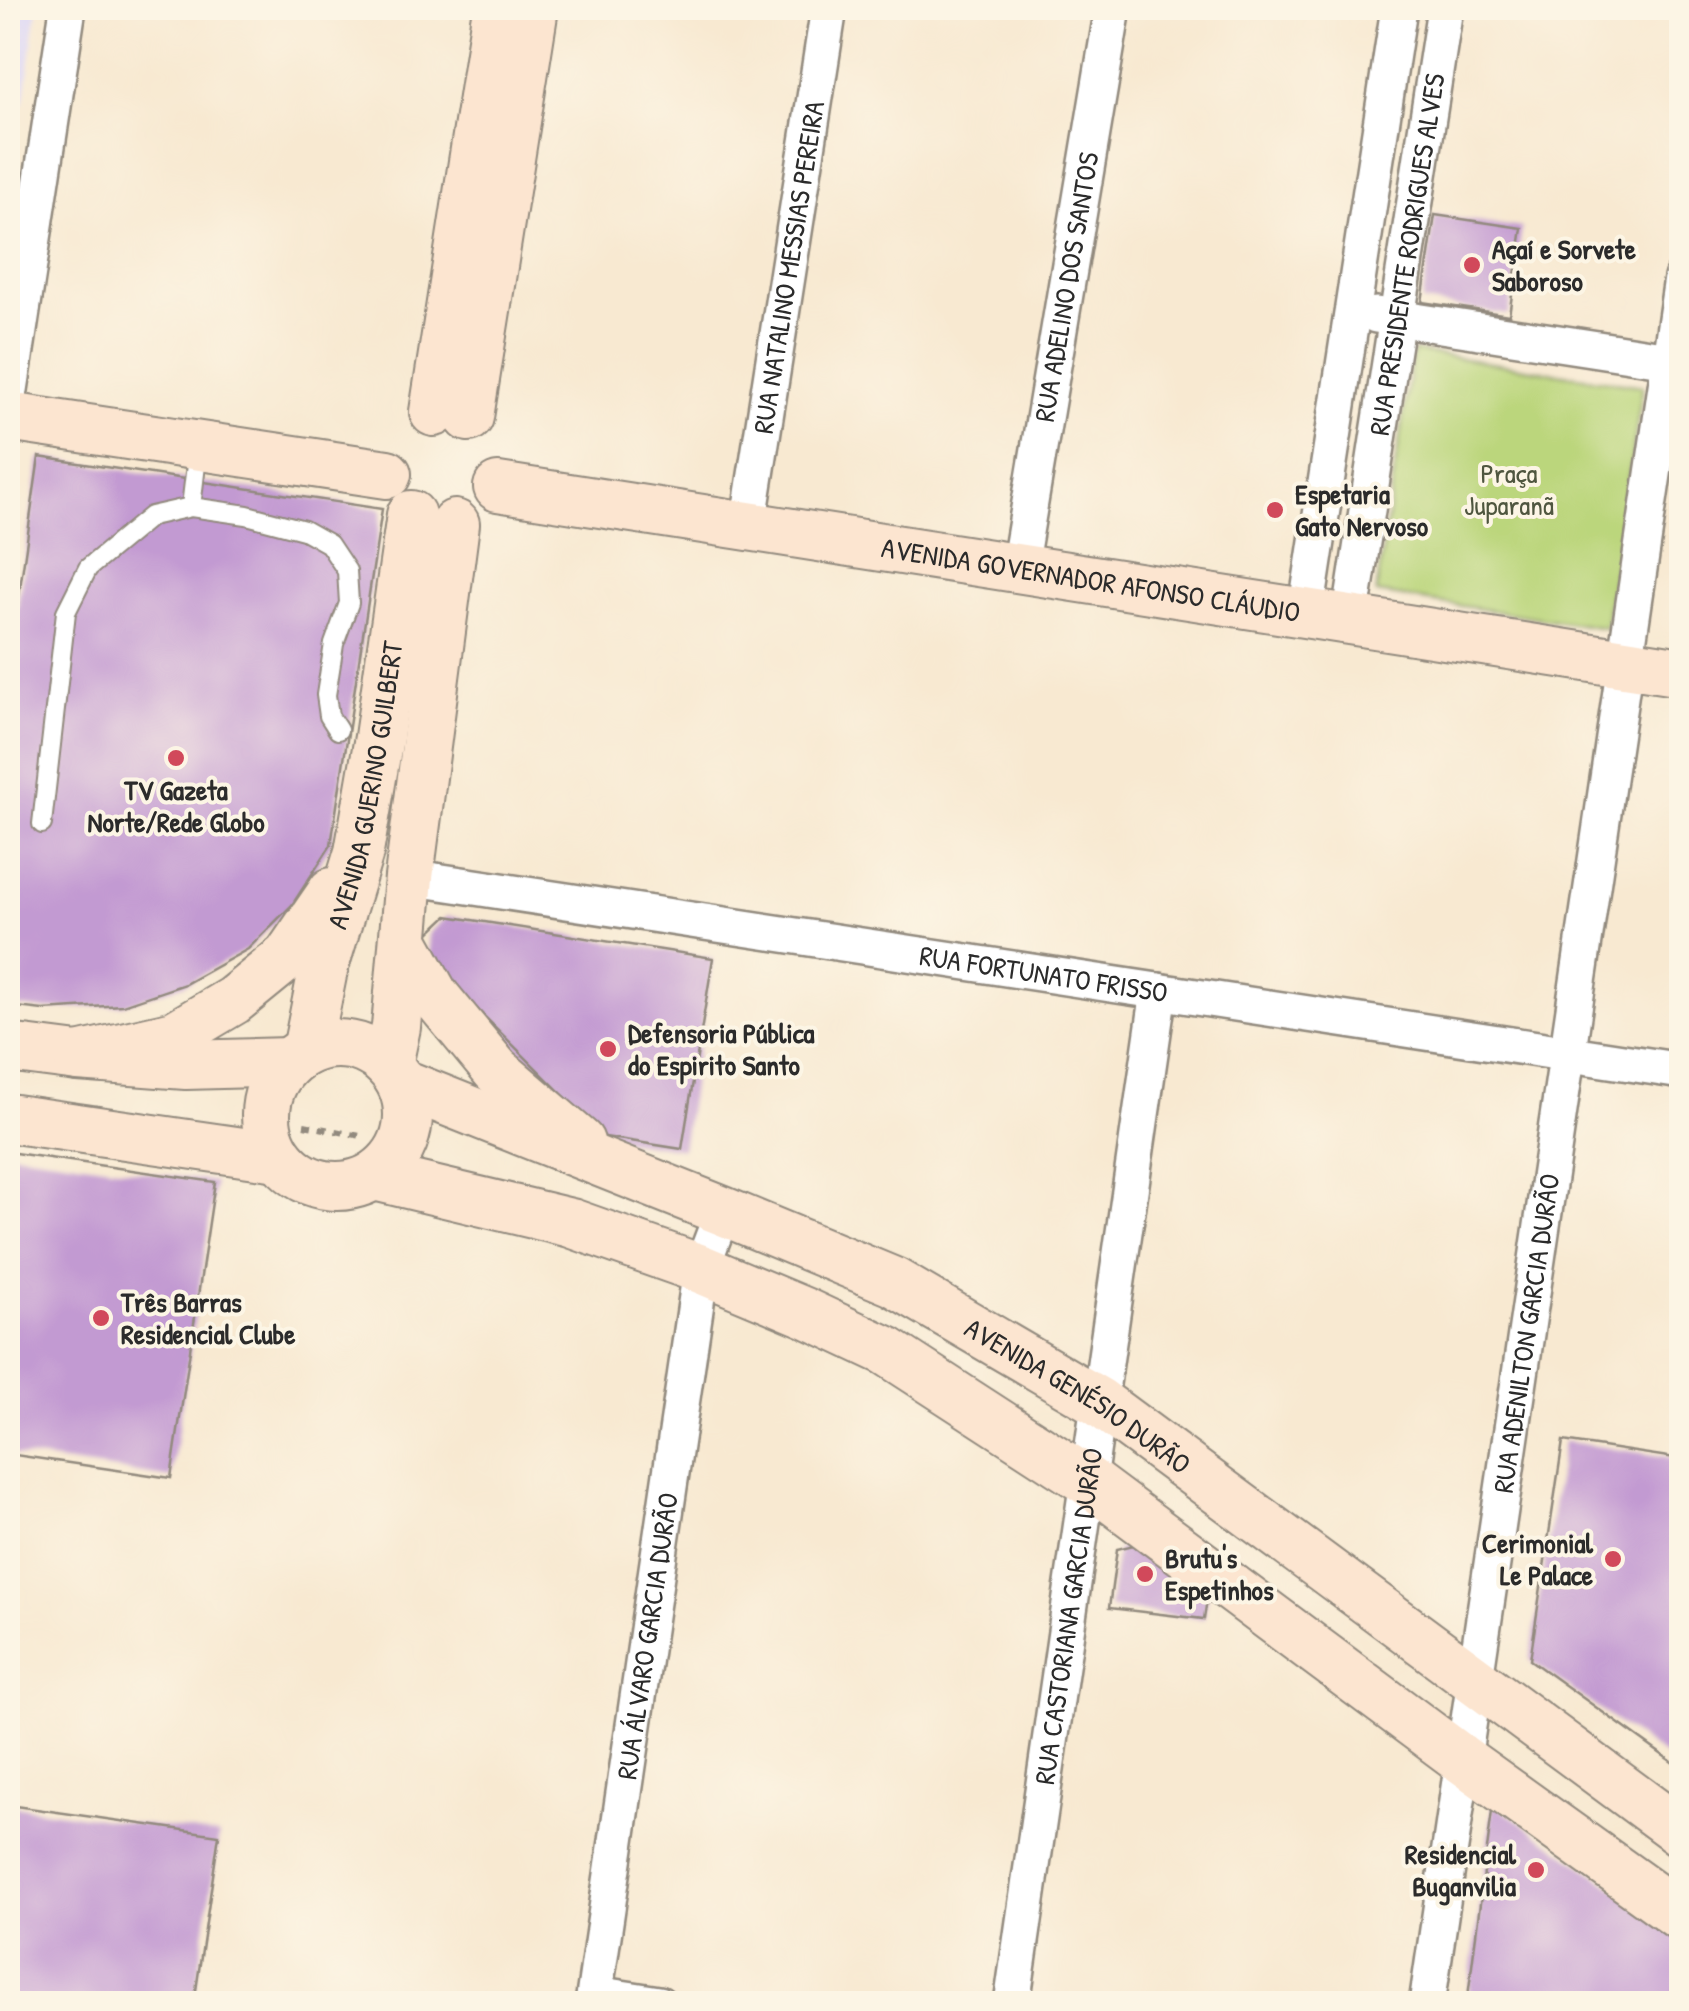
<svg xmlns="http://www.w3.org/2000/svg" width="1689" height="2011" font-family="'Patrick Hand',sans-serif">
<rect width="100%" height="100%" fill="#fcf5e5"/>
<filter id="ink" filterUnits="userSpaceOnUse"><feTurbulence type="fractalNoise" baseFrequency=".01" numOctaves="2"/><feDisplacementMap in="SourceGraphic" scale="20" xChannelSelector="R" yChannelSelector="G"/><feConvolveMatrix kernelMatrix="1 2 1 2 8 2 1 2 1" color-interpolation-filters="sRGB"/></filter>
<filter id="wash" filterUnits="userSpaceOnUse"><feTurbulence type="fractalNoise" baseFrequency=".0048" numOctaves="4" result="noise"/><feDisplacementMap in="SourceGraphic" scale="40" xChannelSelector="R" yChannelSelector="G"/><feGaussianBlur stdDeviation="2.25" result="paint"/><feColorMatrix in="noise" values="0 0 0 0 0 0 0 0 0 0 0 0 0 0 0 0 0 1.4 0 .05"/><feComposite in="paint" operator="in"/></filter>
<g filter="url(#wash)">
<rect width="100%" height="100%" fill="#f8e9d1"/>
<path fill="#dbd6f7" d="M8,8H37L24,103L8,100Z"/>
<path fill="#bbd67b" stroke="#738053" stroke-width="2.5" d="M1413,351L1643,386L1605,628L1376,593Z"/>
<g id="blocks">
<g fill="#c29ad2">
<path d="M1435,215L1522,228L1509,315L1422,302Z"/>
<path d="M39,457L382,509L331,845L292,905L248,949L185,984L123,1005L43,1010L8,1006V671Z"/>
<path d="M447,916L713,958L682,1149L605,1137L430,962L428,934Z"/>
<path d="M8,1152L215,1182L171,1478L8,1454Z"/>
<path d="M1563,1441L1682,1459V1769L1530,1660Z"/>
<path d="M1138,1544L1207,1599L1204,1619L1109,1608L1117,1549Z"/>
<path d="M1493,1803L1682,1936V2004H1467Z"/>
<path d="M8,1805L219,1835L194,2004H8Z"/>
</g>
</g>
</g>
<g filter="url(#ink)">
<use href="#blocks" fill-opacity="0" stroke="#928a7e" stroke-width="2.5"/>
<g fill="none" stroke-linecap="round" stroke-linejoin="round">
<defs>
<g id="lane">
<path d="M191,507L198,448"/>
<path d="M42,824L66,612L88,568L151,516L191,507L247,515L304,530L329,544L347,571L349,603L334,644L326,695L329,716L338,730"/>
</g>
<g id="street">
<path d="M1376,315L1682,362"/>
<path d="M8,403L68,8"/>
<path id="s1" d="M748,526L829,8"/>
<path id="s2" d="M1019,568L1113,8"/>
<path d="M1306,613L1399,8"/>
<path id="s3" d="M1350,620L1445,8"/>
<path id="s4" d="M409,877L1682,1071"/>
<path d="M595,1994L659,2004"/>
<path id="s5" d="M593,2004L701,1269L723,1211"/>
<path id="s6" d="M1012,2004L1159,991"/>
<path id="s7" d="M1427,2004L1682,278"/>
</g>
<g id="secondary">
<path d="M434,412L497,8"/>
<path d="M8,417L387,474"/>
<path d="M469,417L534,8"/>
<path id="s8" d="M498,487L1682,672"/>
<path d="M404,941L434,995L496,1070L580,1142"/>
<circle cx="337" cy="1115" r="71"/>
<path d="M8,1048L78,1057L186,1065L289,1062"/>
<path id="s9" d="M307,1050L323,970L359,852L379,737L411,515"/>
<path d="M78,1057L175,1035L234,1000L288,956L332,892"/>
<path d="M388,1065L396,1027L409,877L455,524"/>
<path id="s10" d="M401,1083L723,1211L894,1282L1099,1402L1682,1833"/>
<path d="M8,1118L278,1157"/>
<path d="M374,1176L571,1223L701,1269L806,1313L887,1351L1088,1481L1463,1760L1682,1917"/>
</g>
</defs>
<use href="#lane" stroke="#928a7e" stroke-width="22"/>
<use href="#street" stroke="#928a7e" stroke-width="40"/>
<use href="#secondary" stroke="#928a7e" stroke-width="52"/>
<path stroke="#928a7e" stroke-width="6" stroke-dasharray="8 8" stroke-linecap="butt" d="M304,1125L361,1136"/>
<use href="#lane" stroke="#fff" stroke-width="18"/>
<use href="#street" stroke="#fff" stroke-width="35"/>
<use href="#secondary" stroke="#fce5d0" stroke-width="48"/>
</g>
</g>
<g fill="#d1495b" stroke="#fcf5e5" stroke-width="4">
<circle cx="1472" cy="265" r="10"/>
<circle cx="1275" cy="510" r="10"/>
<circle cx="176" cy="758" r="10"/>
<circle cx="608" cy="1049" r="10"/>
<circle cx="101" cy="1318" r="10"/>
<circle cx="1613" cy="1559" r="10"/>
<circle cx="1145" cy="1574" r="10"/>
<circle cx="1536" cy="1870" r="10"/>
</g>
<g text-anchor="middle" stroke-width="8" stroke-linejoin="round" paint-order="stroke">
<g font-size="28" font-weight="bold" fill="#2b2b2b" stroke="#fcf5e5" text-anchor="start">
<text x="1492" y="259">Açaí e Sorvete<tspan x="1492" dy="32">Saboroso</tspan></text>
<text x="1295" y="504">Espetaria<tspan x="1295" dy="32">Gato Nervoso</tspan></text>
<text x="176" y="800" text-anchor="middle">TV Gazeta<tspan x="176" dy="32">Norte/Rede Globo</tspan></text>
<text x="628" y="1043">Defensoria Pública<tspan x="628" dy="32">do Espirito Santo</tspan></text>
<text x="121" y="1312">Três Barras<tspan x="121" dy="32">Residencial Clube</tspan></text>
<text x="1593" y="1553" text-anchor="end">Cerimonial<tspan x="1593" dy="32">Le Palace</tspan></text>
<text x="1165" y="1568">Brutu's<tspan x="1165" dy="32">Espetinhos</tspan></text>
<text x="1516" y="1864" text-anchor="end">Residencial<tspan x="1516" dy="32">Buganvilia</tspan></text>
</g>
<g font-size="28" fill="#2b2b2b" stroke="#fcf5e5">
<text dy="10" stroke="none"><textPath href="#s3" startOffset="370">RUA PRESIDENTE RODRIGUES ALVES</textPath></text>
<text dy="10" stroke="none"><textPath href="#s1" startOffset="262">RUA NATALINO MESSIAS PEREIRA</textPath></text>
<text dy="10" stroke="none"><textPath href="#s2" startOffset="285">RUA ADELINO DOS SANTOS</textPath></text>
<text dy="10" stroke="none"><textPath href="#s8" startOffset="600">AVENIDA GOVERNADOR AFONSO CLÁUDIO</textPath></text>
<text dy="10" stroke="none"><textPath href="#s9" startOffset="272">AVENIDA GUERINO GUILBERT</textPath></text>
<text dy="10" stroke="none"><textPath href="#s4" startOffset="642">RUA FORTUNATO FRISSO</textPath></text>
<text dy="10" stroke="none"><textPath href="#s7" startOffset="678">RUA ADENILTON GARCIA DURÃO</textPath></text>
<text dy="10" stroke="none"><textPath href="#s10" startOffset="748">AVENIDA GENÉSIO DURÃO</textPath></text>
<text dy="10" stroke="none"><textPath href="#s6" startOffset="392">RUA CASTORIANA GARCIA DURÃO</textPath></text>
<text dy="10" stroke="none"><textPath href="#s5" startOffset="372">RUA ÁLVARO GARCIA DURÃO</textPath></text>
</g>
<g font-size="28" fill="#4f563f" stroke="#fcf5e5">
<text x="1509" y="483">Praça<tspan x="1509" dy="32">Juparanã</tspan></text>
</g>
</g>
<rect width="1689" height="2011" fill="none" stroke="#fcf5e5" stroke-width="40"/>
</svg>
